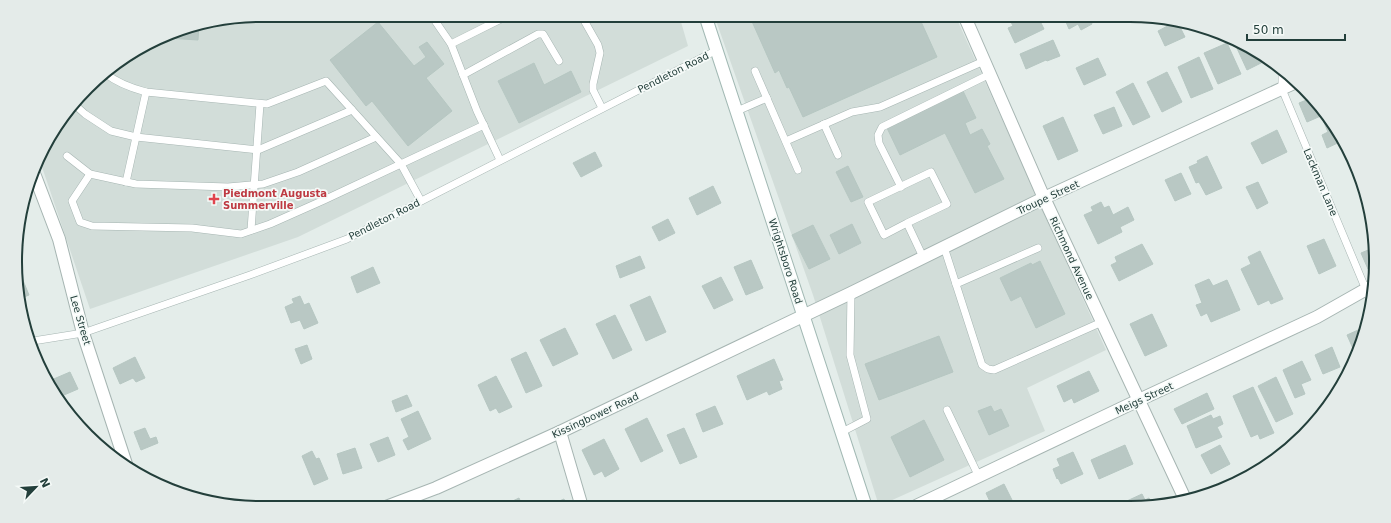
<svg xmlns="http://www.w3.org/2000/svg" width="1391" height="523" font-family="'DejaVu Sans',sans-serif">
<rect width="100%" height="100%" fill="#e4edea"/>
<g fill="#d2ddd9">
<path d="M262,15H679L688,46L298,237L90,309L40,161L48,138L99,76L182,28Z"/>
<path d="M714,15H955L1106,350L1027,388L1045,431L879,506L813,295Z"/>
</g>
<g fill="#b9c8c4" stroke="#b6c7c2">
<path d="M753,15H918L937,57L803,117L789,87L787,88L779,70L775,73L750,17Z"/>
<path d="M999,15H1019L1022,21L1037,15L1044,29L1015,43L1008,28L1013,26L1009,18L1002,21Z"/>
<path d="M1063,15H1088L1092,24L1081,30L1078,24L1069,29Z"/>
<path d="M1177,21L1185,37L1165,46L1158,31Z"/>
<path d="M378,22L414,66L426,57L419,47L427,42L444,64L426,78L452,111L408,146L372,101L366,106L330,60Z"/>
<path d="M199,25L198,40L167,38L182,28Z"/>
<path d="M1053,40L1060,56L1047,61L1046,60L1026,69L1020,54Z"/>
<path d="M1227,43L1241,74L1218,84L1204,53Z"/>
<path d="M1235,44L1260,56L1263,62L1247,70Z"/>
<path d="M1199,57L1213,89L1191,98L1178,67Z"/>
<path d="M1098,58L1106,75L1084,85L1076,68Z"/>
<path d="M534,63L544,85L571,71L581,92L519,123L498,81Z"/>
<path d="M1167,72L1182,102L1162,112L1147,82Z"/>
<path d="M1133,83L1150,117L1133,125L1116,92Z"/>
<path d="M963,91L976,118L965,123L970,135L982,129L990,144L987,146L1004,179L975,193L945,133L900,155L887,128Z"/>
<path d="M1309,99L1323,115L1307,122L1299,103Z"/>
<path d="M1114,107L1122,126L1103,134L1094,115Z"/>
<path d="M1063,117L1078,151L1058,160L1043,126Z"/>
<path d="M1326,119L1344,140L1327,148L1322,135L1328,132L1323,120Z"/>
<path d="M1277,130L1287,152L1262,164L1251,143Z"/>
<path d="M595,152L602,166L581,177L573,163Z"/>
<path d="M1207,156L1222,188L1206,195L1199,182L1196,183L1189,167L1198,163L1197,161Z"/>
<path d="M848,166L863,197L851,202L836,172Z"/>
<path d="M1181,173L1191,194L1175,201L1165,180Z"/>
<path d="M1258,182L1268,203L1257,209L1246,187Z"/>
<path d="M713,186L721,203L697,215L689,198Z"/>
<path d="M1101,202L1104,208L1109,206L1113,215L1128,207L1134,220L1120,227L1122,232L1098,244L1084,215L1093,211L1091,207Z"/>
<path d="M668,219L675,233L659,241L652,227Z"/>
<path d="M852,224L861,243L839,254L830,235Z"/>
<path d="M813,225L830,259L809,269L792,235Z"/>
<path d="M17,231L23,246L18,248Z"/>
<path d="M1324,239L1336,266L1319,274L1307,246Z"/>
<path d="M1142,244L1153,264L1119,281L1111,265L1117,262L1115,257Z"/>
<path d="M1373,248L1371,267L1368,269L1361,253Z"/>
<path d="M1260,251L1283,299L1271,304L1269,300L1258,305L1241,269L1251,264L1248,257Z"/>
<path d="M640,256L645,268L620,278L616,266Z"/>
<path d="M751,260L763,288L746,295L734,267Z"/>
<path d="M1040,261L1065,314L1036,328L1021,296L1011,301L1000,278L1031,263L1032,265Z"/>
<path d="M373,267L380,283L357,293L351,277Z"/>
<path d="M721,277L733,300L714,309L702,286Z"/>
<path d="M22,278L29,295L19,299V279Z"/>
<path d="M1209,279L1213,286L1227,280L1240,310L1211,322L1207,313L1201,316L1196,305L1202,303L1195,285Z"/>
<path d="M300,296L304,305L309,303L318,323L304,329L300,320L291,323L285,307L294,303L292,299Z"/>
<path d="M650,296L666,332L646,341L630,305Z"/>
<path d="M1152,314L1167,346L1145,356L1130,324Z"/>
<path d="M615,315L632,350L613,359L596,324Z"/>
<path d="M1367,326L1355,353L1347,335Z"/>
<path d="M565,328L578,354L553,366L540,340Z"/>
<path d="M939,336L953,372L879,400L865,364Z"/>
<path d="M307,345L312,359L301,364L295,349Z"/>
<path d="M1332,347L1340,367L1323,374L1315,355Z"/>
<path d="M526,352L542,386L526,393L511,359Z"/>
<path d="M135,357L145,378L136,382L133,378L120,384L113,368Z"/>
<path d="M774,359L783,380L779,381L782,389L769,395L767,391L747,400L737,376Z"/>
<path d="M1302,361L1311,380L1301,384L1305,394L1295,398L1283,370Z"/>
<path d="M1089,371L1099,391L1074,403L1072,398L1064,402L1057,386Z"/>
<path d="M70,372L78,389L57,398L49,381Z"/>
<path d="M496,376L512,407L499,413L496,408L490,411L478,385Z"/>
<path d="M1276,377L1293,414L1276,422L1258,386Z"/>
<path d="M1253,387L1274,433L1260,439L1258,434L1251,437L1233,396Z"/>
<path d="M1207,393L1214,409L1182,424L1174,409Z"/>
<path d="M407,395L412,406L396,412L392,401Z"/>
<path d="M715,406L723,424L703,432L696,414Z"/>
<path d="M991,406L994,412L1001,409L1009,426L989,435L978,411Z"/>
<path d="M418,411L431,439L408,450L403,440L409,437L401,419Z"/>
<path d="M1211,415L1213,419L1220,416L1223,424L1217,427L1222,437L1196,448L1187,426Z"/>
<path d="M647,418L663,451L641,462L625,429Z"/>
<path d="M924,420L944,460L910,477L891,437Z"/>
<path d="M145,428L150,439L156,437L158,443L141,450L134,432Z"/>
<path d="M684,428L697,457L680,464L667,435Z"/>
<path d="M388,437L395,455L378,462L370,444Z"/>
<path d="M604,439L619,469L605,477L602,471L594,475L582,450Z"/>
<path d="M1125,445L1133,464L1099,479L1091,460Z"/>
<path d="M1220,445L1230,464L1211,474L1201,455Z"/>
<path d="M355,448L362,468L343,474L337,454Z"/>
<path d="M312,451L316,459L319,458L328,479L314,485L302,456Z"/>
<path d="M1073,452L1083,474L1061,484L1058,478L1057,479L1053,469L1060,466L1057,459Z"/>
<path d="M1251,468L1253,473L1236,483L1233,477Z"/>
<path d="M1004,484L1015,506H992L986,493Z"/>
<path d="M1142,494L1145,500L1149,498L1153,506H1116Z"/>
<path d="M519,498L523,507H500Z"/>
<path d="M564,499L567,507H545Z"/>
</g>
<g fill="none" stroke-linecap="round" stroke-linejoin="round">
<defs>
<g id="service">
<path d="M431,15L451,44L477,111L500,160"/>
<path d="M581,15L598,45L600,53L593,84V90L602,108"/>
<path d="M451,44L509,15"/>
<path d="M1279,66L1282,72V89L1369,297"/>
<path d="M755,71L798,170"/>
<path d="M105,73C117,83 131,88 146,92L267,104L326,81L401,164L421,201"/>
<path d="M463,75L538,34H543L559,61"/>
<path d="M75,105L85,114L111,131L136,137L258,150L352,110"/>
<path d="M737,111L767,98"/>
<path d="M824,124L838,155"/>
<path d="M786,141L852,112L880,107L984,61"/>
<path d="M67,156L90,174L136,184L228,187L263,184L298,172L376,137"/>
<path d="M90,174L72,201L80,222L92,226L192,228L241,234L270,224L324,200L484,125"/>
<path d="M126,182L146,92"/>
<path d="M901,187L879,143L878,135L882,127L990,74"/>
<path d="M907,223L884,235L868,202L931,172L947,204L907,223L923,257"/>
<path d="M251,230L260,104"/>
<path d="M944,247L982,365L988,369L994,370L1102,322"/>
<path d="M956,284L1038,248"/>
<path d="M33,341L83,333L250,275L347,239L717,50"/>
<path d="M947,410L979,477"/>
<path d="M842,432L867,419L850,355L851,293"/>
</g>
<g id="minor">
<path d="M964,15L1044,198L1185,499"/>
<path d="M35,176L59,239L83,333L126,464"/>
<path d="M560,432L582,507"/>
<path d="M916,506L1139,400L1317,317L1370,287"/>
</g>
<path id="tertiary" d="M383,508L436,488L560,432L851,293L1044,198L1294,83"/>
<path id="secondary" d="M705,15L866,507"/>
</defs>
<use href="#service" stroke="#a6b5b2" stroke-width="8"/>
<use href="#minor" stroke="#a6b5b2" stroke-width="14"/>
<use href="#tertiary" stroke="#a6b5b2" stroke-width="14"/>
<use href="#secondary" stroke="#a2b9b4" stroke-width="14"/>
<use href="#service" stroke="#fff" stroke-width="7"/>
<use href="#minor" stroke="#fff" stroke-width="12"/>
<use href="#tertiary" stroke="#fff" stroke-width="12"/>
<use href="#secondary" stroke="#fff" stroke-width="12"/>
</g>
<path fill="#e0444e" stroke="#f5faf8" stroke-width="1.5" d="M212 193h4v4h4v4h-4v4h-4v-4h-4v-4h4z"/>
<g text-anchor="middle" stroke-width="3.5" stroke-linejoin="round" paint-order="stroke">
<g font-size="10" fill="#233f3b" stroke="#f5faf8">
<text transform="translate(673 72) rotate(-27)" y="4">Pendleton Road</text>
<text transform="translate(1321 182) rotate(67)" y="4">Lackman Lane</text>
<text transform="translate(1048 197) rotate(-25)" y="4">Troupe Street</text>
<text transform="translate(384 219) rotate(-27)" y="4">Pendleton Road</text>
<text transform="translate(1072 258) rotate(65)" y="4">Richmond Avenue</text>
<text transform="translate(786 261) rotate(72)" y="4">Wrightsboro Road</text>
<text transform="translate(81 320) rotate(74)" y="4">Lee Street</text>
<text transform="translate(1144 398) rotate(-25)" y="4">Meigs Street</text>
<text transform="translate(595 415) rotate(-25)" y="4">Kissingbower Road</text>
</g>
<g font-size="10" font-weight="bold" fill="#be3a42" stroke="#f5faf8" text-anchor="start">
<text x="223" y="197">Piedmont Augusta<tspan x="223" dy="12">Summerville</tspan></text>
</g>
</g>
<path d="M0 0H1391V523H0ZM261 22H1130A239 239 0 0 1 1369 261V262A239 239 0 0 1 1130 501H261A239 239 0 0 1 22 262V261A239 239 0 0 1 261 22Z" fill="#e4ebe9" fill-rule="evenodd"/>
<path fill="none" stroke="#233f3b" stroke-width="2" d="M261 22H1130A239 239 0 0 1 1369 261V262A239 239 0 0 1 1130 501H261A239 239 0 0 1 22 262V261A239 239 0 0 1 261 22Z"/>
<g transform="translate(36 487) rotate(65)" stroke="#f5faf8" stroke-width="3" paint-order="stroke">
<path d="M0-3L7 15L0 10L-7 15Z" fill="#233f3b"/>
<text y="-6" font-size="11" font-weight="bold" text-anchor="middle" fill="#233f3b">N</text>
</g>
<path d="M1247 34v6h98v-6" fill="none" stroke="#233f3b" stroke-width="2"/>
<text x="1253" y="34" font-size="12" fill="#233f3b" stroke="#f5faf8" stroke-width="3" paint-order="stroke">50 m</text>
</svg>
